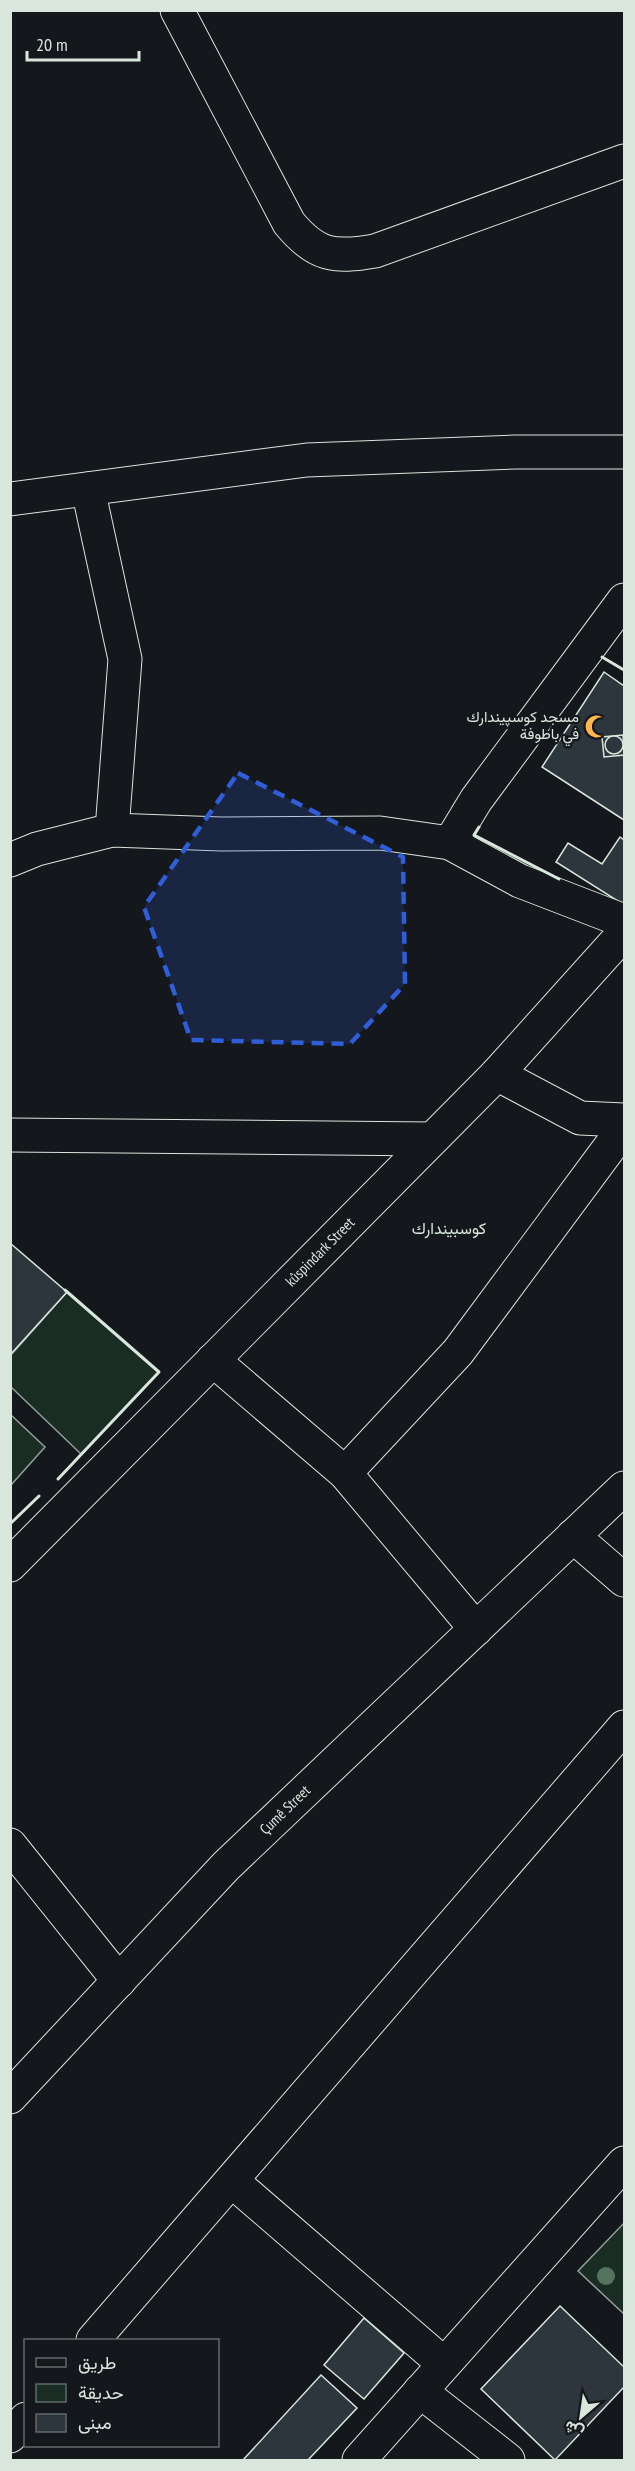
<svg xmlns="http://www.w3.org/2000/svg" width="635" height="2471" font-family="'PT Sans Narrow',Vazirmatn,sans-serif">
<rect width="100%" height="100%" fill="#14181c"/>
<g fill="#1a2d24" stroke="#939e99" stroke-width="1.5">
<path d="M67,1292L159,1372L81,1454L11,1387V1355Z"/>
<path d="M11,1415L45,1447L11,1485Z"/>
<path d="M624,2223V2314L578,2271Z"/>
</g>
<g fill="#2c363c" stroke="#d8e6dc" stroke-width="1.5">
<path d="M604,672L624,686V820L542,767Z"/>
<path d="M623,735L624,755L604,757L602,737Z"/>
<circle cx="614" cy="745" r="9"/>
<path d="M620,837L624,840V905L556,862L568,843L602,864Z"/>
<path d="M10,1243L67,1292L10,1355Z"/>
<path d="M560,2306L624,2367V2387L555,2460L481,2389Z"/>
<path d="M364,2318L404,2353L364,2399L324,2365Z"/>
<path d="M321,2375L357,2408L308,2460H243Z"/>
</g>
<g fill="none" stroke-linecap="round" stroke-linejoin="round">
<defs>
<g id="minor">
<path d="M177,10L289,223C316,256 334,258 375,251L624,161"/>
<path d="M88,489L125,659L112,830"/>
<path d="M10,499L307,460L515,452H624"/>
<path d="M450,843L476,800L624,600"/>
<path d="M10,860L37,849L112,830L221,834L380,833L450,843L520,881L624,921"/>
<path d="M497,1074L580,1118L624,1120"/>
<path d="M10,1135L431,1139"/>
<path d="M213,1360L345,1473L476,1629"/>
<path d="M345,1473L458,1352L624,1128"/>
<path d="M573,1536L624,1580"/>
<path d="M10,1565L497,1074L624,933"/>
<path d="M10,1845L119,1981"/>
<path d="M10,2097L226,1866L624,1488"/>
<path d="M232,2181L444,2364"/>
<path d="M93,2340L624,1727"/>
<path d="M420,2391L508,2460"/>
<path d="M10,2436L26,2419"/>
</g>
<path id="major" d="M359,2460L624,2163"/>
</defs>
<use href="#minor" stroke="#d8e6dc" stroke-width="35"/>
<use href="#major" stroke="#d8e6dc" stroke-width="35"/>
<use href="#minor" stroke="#14181c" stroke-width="33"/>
<use href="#major" stroke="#14181c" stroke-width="33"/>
<g stroke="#d8e6dc" stroke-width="3">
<path d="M602,657L624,670"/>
<path d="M479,827L474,835L559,879"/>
<path d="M58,1479L159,1372L65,1290"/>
<path d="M10,1524L39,1496"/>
</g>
</g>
<circle fill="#55745f" cx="606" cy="2276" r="9"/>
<path fill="#305dd8" fill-opacity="0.2" stroke="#305dd8" stroke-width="4.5" stroke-dasharray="12 8" stroke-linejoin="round" d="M238,773L403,857L405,984L350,1044L191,1040L144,907Z"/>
<defs>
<symbol id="mosque-bare" viewBox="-9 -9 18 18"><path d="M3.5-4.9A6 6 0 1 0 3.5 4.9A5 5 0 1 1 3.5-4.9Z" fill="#ffb74d" stroke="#14181c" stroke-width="2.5" paint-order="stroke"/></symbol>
</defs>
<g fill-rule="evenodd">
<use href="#mosque-bare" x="580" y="710" width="33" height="33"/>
</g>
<g text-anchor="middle" stroke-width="4.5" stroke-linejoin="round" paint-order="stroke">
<g font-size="15" fill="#d8e6dc" stroke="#14181c" text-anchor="end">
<text x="579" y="722">مسجد كوسپيندارك<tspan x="579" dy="17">في باطوفة</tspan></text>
</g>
<g font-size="15" fill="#d8e6dc" stroke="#14181c">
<text transform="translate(320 1252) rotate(-45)" y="5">kûspindark Street</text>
<text transform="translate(285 1810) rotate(-44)" y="5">Çumê Street</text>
</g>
<g font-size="16" fill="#d8e6dc" stroke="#14181c">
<text x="449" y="1234">كوسبيندارك</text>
</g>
</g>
<rect width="635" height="2471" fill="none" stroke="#d8e6dc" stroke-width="24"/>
<rect x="24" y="2339" width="195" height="108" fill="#14181c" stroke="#626a69" stroke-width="1.5"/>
<rect x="36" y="2358" width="30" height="9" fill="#14181c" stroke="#626a69" stroke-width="1.5"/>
<text x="78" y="2369" font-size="18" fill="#d8e6dc">طريق</text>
<rect x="36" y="2384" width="30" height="18" fill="#1a2d24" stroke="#626a69" stroke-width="1.5"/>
<text x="78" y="2399" font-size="18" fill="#d8e6dc">حديقة</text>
<rect x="36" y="2414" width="30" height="18" fill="#2c363c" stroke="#626a69" stroke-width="1.5"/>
<text x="78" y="2429" font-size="18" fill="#d8e6dc">مبنى</text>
<g transform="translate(581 2417) rotate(209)" stroke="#14181c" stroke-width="4.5" paint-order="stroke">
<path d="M0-4.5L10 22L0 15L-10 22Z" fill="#d8e6dc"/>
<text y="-9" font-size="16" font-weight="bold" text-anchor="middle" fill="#d8e6dc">ش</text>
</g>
<path d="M27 51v9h112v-9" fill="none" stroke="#d8e6dc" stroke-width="3"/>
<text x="36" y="51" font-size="18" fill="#d8e6dc" stroke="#14181c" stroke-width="4.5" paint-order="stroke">20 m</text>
</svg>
